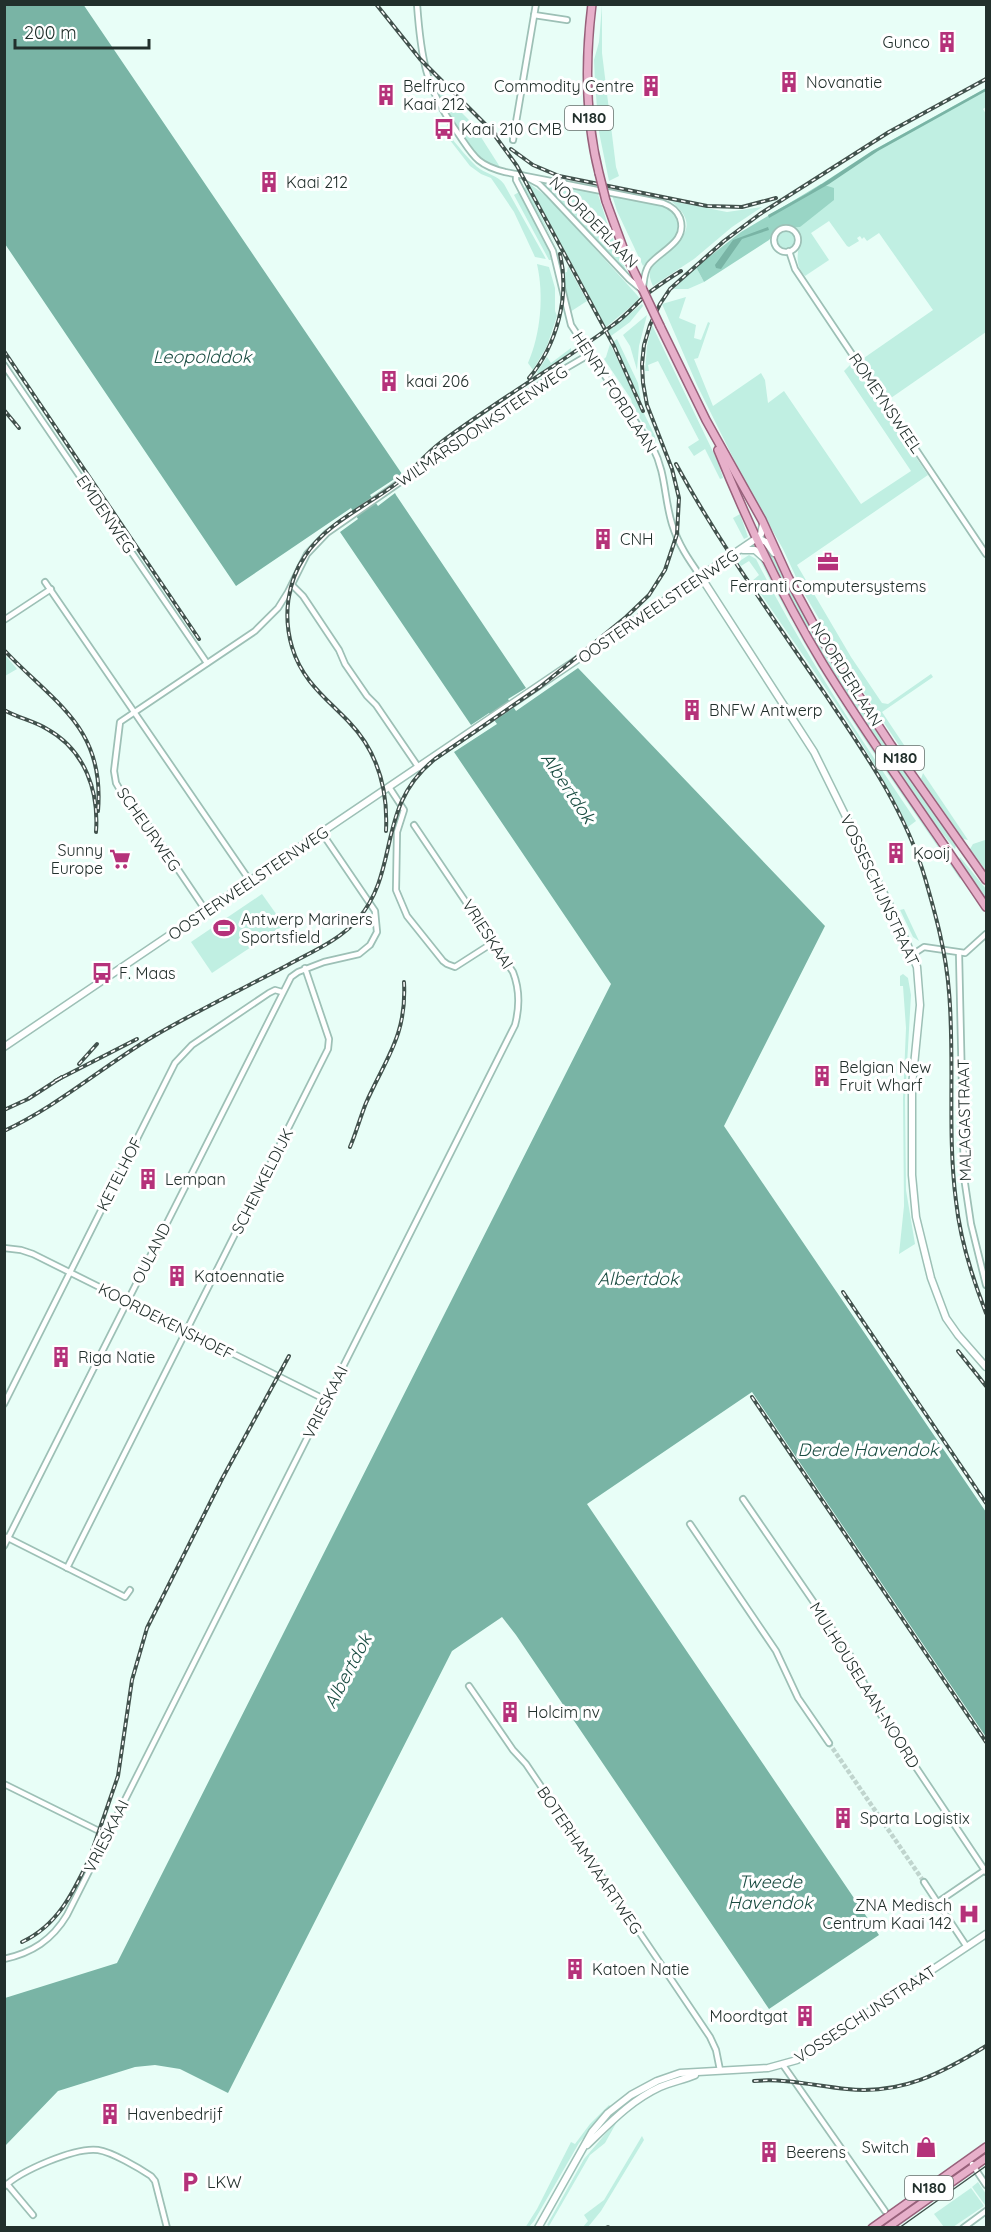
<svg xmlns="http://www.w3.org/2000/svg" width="991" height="2232" font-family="Quicksand,sans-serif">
<rect width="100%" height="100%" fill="#e8fef7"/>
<g fill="#c0efe2">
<path d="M602,5V53L616,167L619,176L609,181L599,132L595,83L594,60L599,42Z"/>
<path d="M435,86L472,123L500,167C494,165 487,164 482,160C469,148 442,103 435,86Z"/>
<path d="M986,88V107L983,109L986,114V332L888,400L861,360L933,310L879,233L867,241L864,237L862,239L860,236L857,238L859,241L849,247L847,246L829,221L811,233L829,260L805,276C794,265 798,253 800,238L793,228L800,227L821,184L872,151Z"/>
<path d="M448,134C455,142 472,164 480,169C489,175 497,175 504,184L546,259L535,257L514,212L491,178L481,174L470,166L446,135Z"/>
<path d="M540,180L597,191L610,232L627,273L539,182Z"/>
<path d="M530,184L550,199L637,295L640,299L606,327L529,185Z"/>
<path d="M526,186L556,246L524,189Z"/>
<path d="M519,192L544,235L553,260H549L514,195Z"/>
<path d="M612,195C631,199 672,200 678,221C679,227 679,234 675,239C667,250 653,258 643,266L617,211Z"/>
<path d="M671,201L727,212L762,207L732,227L694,259L653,286C651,281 649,277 650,272C655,250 714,236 671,201Z"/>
<circle cx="786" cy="240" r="9"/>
<path d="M537,264L549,267L555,288V311L557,316L547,346L533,370L528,363C541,333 544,295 537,264Z"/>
<path d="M568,266L587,301L570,312L562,273L567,272Z"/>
<path d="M696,267L704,282L688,289H673Z"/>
<path d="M686,297L679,318L696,325L694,338L701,340L708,322L710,323L698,358L694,359L713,406L761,373L765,380L768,403L784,391L861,504L911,471L844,371L852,363L928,475L797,565L851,657L882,703L888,704L931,674L933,677L882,712L920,769L914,768L849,670L801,588L783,549L747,486L697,385L662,304Z"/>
<path d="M642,304L643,306L630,322L611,336L608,331Z"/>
<path d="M647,315L639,346L637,370L630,346L623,335Z"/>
<path d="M652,325L718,462L723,478L720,479L705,449L694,456L688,447L699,440L658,361L648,365L649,371H645L647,346Z"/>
<path d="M617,339L638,383L641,401L613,342Z"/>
<path d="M610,344L655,436L656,442L633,408L631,399L604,359L606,357Z"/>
<path d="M571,348V352L538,374L537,372L547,357L551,363Z"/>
<path d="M740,514L748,537L744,539L733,518Z"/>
<path d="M767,550L770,551L817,639L956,845L955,849L937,827C876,738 811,649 767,550Z"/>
<path d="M749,555L756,559C802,651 859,736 916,821L908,827C866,740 806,661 752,581L759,575L749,561L741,566L738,562Z"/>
<path d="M762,559L791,619L834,692L950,863L961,876L960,879C889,775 815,674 760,560Z"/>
<path d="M5,655L17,669L5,676Z"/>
<path d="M923,773L968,840L963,839L921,779Z"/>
<path d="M985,840L986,842V871L970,849L973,844Z"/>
<path d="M960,857L986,889V900L959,860Z"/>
<path d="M262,894L284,925L212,973L191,942Z"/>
<path d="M904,909L919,941L913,937L900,910Z"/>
<path d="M903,974L908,978L911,995L905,1099L906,1190L915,1244L899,1254L904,1206L903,1099L906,1028L903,986H900V976Z"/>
<path d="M609,2105L611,2107L579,2143L534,2221L529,2227L525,2228L537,2209L571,2142L575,2144L590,2124Z"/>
<path d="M619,2118L605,2143L590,2155L549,2226L547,2225L584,2159Z"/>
<path d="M642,2136L644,2140L601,2211L588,2227H583L588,2221L584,2215L604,2200Z"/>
<path d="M978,2182L986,2194L985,2205L972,2187Z"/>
<path d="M971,2188L984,2206L953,2227H944L934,2214Z"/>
</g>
<path fill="#99d5c5" d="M821,184L834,188V200L800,227L793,228L786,226L780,227L769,240L704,282L696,267L741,232Z"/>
<g fill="#79b4a5">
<path d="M83,4L402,474L370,495L378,506L395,493L396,495L526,688L508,699L516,711L578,668L825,926L724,1126L986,1512V1737L752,1392L587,1504L879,1935L769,2009L516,1635L502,1617L452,1651L228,2093L180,2069L155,2065L135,2067L58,2091L5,2146V1998L117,1963L611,984L454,752L497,724L489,713L471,725L340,532L358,519L351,508L236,586L5,244V5Z"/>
<path d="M986,88V91L878,151L829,184L769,218L768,215L808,193L872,151Z"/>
<path d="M768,227L769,230L742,239L721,269L716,268L715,265L733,240Z"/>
</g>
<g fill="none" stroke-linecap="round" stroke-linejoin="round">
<path stroke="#c0d5ce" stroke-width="4.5" stroke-dasharray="4.5 2" stroke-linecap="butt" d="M829,1743L924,1882"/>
<defs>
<g id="street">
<path d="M417,4C421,59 425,86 457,132C473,155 476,165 505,172L663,203C671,206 677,210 680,218C688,242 661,250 649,265C644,272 644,280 643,288"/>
<path d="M534,15L567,20"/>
<path d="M513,140L536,4"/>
<path d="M516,174V180L553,251L571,325L653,448C666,473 664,498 672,524C678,544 689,560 701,577"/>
<path d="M524,176L539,184L549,194L629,279L642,290"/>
<circle cx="786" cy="240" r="12"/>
<path d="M789,251L795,269L986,554"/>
<path d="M4,365L207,663"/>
<path d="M45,582L250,881"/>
<path d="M292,585L303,596L339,650L345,664L367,696L376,705L419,768"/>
<path d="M4,620L51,589"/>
<path d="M389,787L404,810L397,832L396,890L407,916L443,961L447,964L455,967L494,942"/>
<path d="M206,911L144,819L123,795L116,783L114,771L120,722L255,631L278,608L288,592L307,554L327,533L554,375L590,354"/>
<path d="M959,953L964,1177L971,1224L986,1285"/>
<path d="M912,955L924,947L965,953L986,934"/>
<path d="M4,1248L21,1250L33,1254L326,1400"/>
<path d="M4,1404L175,1063L192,1045L269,993L275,990L282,992"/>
<path d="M743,1499L850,1655L877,1709L986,1872"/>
<path d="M690,1524L776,1651L798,1698L829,1743"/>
<path d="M4,1536L125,1597L130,1590"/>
<path d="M4,1546L291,977L298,972L324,962L359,954L370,945L377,932L375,911L322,833"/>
<path d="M67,1568L328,1049L329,1039L305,968"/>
<path d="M469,1686L513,1750L526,1764L710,2037L716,2050L720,2070"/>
<path d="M4,1784L107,1835"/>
<path d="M924,1882L967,1947"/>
<path d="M938,1902L985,1870"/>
<path d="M4,1959C32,1953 52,1940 67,1915L515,1025C520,1006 520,990 513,972L414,825"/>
<path d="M783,2065L885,2211"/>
<path d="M972,2164L986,2185"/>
<path d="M7,2184L33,2215"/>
<path d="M4,2187C20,2171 75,2147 98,2150C112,2152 139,2168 151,2176L155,2181L167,2228"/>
<path d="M963,2228L986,2211"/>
</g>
<g id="secondary">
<path d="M757,538L766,542L774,553"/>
<path d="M743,550H755L765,559"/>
<path d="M701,577L814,752L896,918L917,967L920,1005L912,1086V1175L916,1217L931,1278L946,1318L958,1335L986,1367"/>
<path d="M4,1047L757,538L761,534L763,524"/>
<path d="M587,2145C610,2123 630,2101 660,2087C671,2082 683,2080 695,2075"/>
<path d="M538,2228L592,2132L608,2113L631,2095L657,2081L680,2073L768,2068L797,2060L986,1934"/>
</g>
<g id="primary">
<path d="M592,4C585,61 585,118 599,173"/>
<path d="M606,201L625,253L643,290"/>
<path d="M660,326L706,420L762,520L788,577L821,638L891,745L986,880"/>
<path d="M718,450C748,524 782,596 823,664C874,747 932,826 986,907"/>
<path d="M872,2228L986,2147"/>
<path d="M887,2228L986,2158"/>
</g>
</defs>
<use href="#street" stroke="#9dc0b6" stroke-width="8"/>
<use href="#secondary" stroke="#9dc0b6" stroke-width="9"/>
<use href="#primary" stroke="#98617b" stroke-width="10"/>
<use href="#street" stroke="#fff" stroke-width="4.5"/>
<use href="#secondary" stroke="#fff" stroke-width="6"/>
<use href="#primary" stroke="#e7b0ca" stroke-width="7"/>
<g stroke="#42524d" stroke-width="1.5">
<path d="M602,2228L608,2226L613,2228"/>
<path d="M899,2228L986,2166"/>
</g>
<defs>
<g id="rail">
<path d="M376,4L420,59L496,135"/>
<path d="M490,129L517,166L614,346L643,411"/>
<path d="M511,149L533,165L559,176L707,206L742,207L776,198"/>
<path d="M4,351L199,639"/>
<path d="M529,378C557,345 570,296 560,254"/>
<path d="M4,410L19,428"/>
<path d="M676,464C719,543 772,616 823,691C862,749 905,809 925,878C936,916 946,952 949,992C955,1061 947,1132 956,1201C960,1239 972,1277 986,1313"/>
<path d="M4,650C55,704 105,727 98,811"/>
<path d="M4,710C18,718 34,721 47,729C85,750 99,791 96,832"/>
<path d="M386,831C388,791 378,752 349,722C326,698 302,681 292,647C283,617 287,582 305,556C326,523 367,506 397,483C413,471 424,455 440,443C496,401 557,366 613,325C626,316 636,304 647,294C658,286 669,278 681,271"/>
<path d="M79,1064L97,1044"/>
<path d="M55,1081L137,1039"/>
<path d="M4,1110L28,1099L62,1077"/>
<path d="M4,1131C58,1106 103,1066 154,1036C197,1011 242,989 286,966C311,952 339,941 358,919C401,869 375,807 435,759L540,687L626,617L649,595L665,570L677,534L679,498L672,469L647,405L643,383L642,364L644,345L650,325L660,304L670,289L724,241L760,214L889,132L986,79"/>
<path d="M350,1147C356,1133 360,1118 366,1103C386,1058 407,1035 404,982"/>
<path d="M843,1292L986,1503"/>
<path d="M958,1351L986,1386"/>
<path d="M752,1397L986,1742"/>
<path d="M90,1857L118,1776L132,1680L147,1628L222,1479L289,1356"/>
<path d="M22,1942C61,1924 76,1886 94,1849"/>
<path d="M754,2081C786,2078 816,2086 847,2089C901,2095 942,2073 986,2046"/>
</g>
</defs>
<use href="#rail" stroke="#42524d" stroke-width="4"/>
<use href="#rail" stroke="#fff" stroke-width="1.5" stroke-dasharray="4.5" stroke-linecap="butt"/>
<defs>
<g id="primary-bridge">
<path d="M599,173L606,201"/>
<path d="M643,290L660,326"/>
</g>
</defs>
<use href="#primary-bridge" stroke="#98617b" stroke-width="10" stroke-linecap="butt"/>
<use href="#primary-bridge" stroke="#e7b0ca" stroke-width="7"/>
</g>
<defs>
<symbol id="building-bare" viewBox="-9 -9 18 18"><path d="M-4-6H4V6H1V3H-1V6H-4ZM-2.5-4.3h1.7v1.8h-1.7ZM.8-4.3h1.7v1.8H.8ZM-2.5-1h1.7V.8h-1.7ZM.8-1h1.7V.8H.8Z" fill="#b5327a" stroke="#fff" stroke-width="2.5" paint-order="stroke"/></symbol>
<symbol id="bus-bare" viewBox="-9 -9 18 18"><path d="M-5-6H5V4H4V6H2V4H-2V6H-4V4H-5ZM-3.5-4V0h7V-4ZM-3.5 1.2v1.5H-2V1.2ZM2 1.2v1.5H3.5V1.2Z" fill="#b5327a" stroke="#fff" stroke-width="2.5" paint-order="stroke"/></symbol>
<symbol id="office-bare" viewBox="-9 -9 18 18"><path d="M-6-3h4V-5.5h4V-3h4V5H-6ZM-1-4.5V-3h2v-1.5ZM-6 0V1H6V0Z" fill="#b5327a" stroke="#fff" stroke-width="2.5" paint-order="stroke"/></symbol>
<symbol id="supermarket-bare" viewBox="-9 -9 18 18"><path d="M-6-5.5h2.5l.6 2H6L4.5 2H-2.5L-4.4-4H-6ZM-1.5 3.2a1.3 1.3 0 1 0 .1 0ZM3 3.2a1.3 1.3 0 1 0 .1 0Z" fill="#b5327a" stroke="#fff" stroke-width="2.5" paint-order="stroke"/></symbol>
<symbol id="stadium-bare" viewBox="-9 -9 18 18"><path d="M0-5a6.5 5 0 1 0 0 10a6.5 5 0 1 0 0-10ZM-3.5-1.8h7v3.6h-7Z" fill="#b5327a" stroke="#fff" stroke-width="2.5" paint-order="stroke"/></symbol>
<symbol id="hospital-bare" viewBox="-9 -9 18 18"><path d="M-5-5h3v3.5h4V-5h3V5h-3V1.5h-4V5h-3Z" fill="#b5327a" stroke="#fff" stroke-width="2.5" paint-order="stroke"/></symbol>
<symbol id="shop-bare" viewBox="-9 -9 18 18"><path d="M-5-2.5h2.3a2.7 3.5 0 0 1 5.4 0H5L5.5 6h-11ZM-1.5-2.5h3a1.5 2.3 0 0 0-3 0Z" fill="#b5327a" stroke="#fff" stroke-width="2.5" paint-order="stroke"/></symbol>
<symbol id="parking-bare" viewBox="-9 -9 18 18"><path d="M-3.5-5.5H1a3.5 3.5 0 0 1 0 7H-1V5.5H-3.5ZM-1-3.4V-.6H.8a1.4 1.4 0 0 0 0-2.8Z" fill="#b5327a" stroke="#fff" stroke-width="2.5" paint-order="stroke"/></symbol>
</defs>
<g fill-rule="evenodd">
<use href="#building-bare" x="932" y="27" width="30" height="30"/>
<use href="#building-bare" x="774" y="67" width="30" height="30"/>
<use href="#building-bare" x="636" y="71" width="30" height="30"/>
<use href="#building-bare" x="371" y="80" width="30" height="30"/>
<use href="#bus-bare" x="429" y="114" width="30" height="30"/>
<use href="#building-bare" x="254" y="167" width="30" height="30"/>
<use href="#building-bare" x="374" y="366" width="30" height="30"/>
<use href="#building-bare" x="588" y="524" width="30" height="30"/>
<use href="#office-bare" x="813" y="547" width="30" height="30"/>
<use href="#building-bare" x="677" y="695" width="30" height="30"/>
<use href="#building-bare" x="881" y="838" width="30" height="30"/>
<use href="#supermarket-bare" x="105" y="844" width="30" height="30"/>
<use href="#stadium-bare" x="209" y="913" width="30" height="30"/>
<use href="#bus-bare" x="87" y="958" width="30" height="30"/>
<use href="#building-bare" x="807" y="1061" width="30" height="30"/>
<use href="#building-bare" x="133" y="1164" width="30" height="30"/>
<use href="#building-bare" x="162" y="1261" width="30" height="30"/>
<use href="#building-bare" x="46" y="1342" width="30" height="30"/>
<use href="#building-bare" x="495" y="1697" width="30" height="30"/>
<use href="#building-bare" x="828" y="1803" width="30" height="30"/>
<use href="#hospital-bare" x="954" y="1899" width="30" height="30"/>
<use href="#building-bare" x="560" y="1954" width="30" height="30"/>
<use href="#building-bare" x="790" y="2001" width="30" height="30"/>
<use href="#building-bare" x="95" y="2099" width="30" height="30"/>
<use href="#shop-bare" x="911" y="2132" width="30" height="30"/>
<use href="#building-bare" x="754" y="2137" width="30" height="30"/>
<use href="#parking-bare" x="175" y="2167" width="30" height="30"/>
</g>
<g text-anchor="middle" stroke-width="6" stroke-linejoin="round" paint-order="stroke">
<g fill="#fff" stroke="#646e6b" stroke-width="1.5">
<rect x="565" y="106" width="48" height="24" rx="4.5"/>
<rect x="876" y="746" width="48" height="24" rx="4.5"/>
<rect x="905" y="2176" width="48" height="24" rx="4.5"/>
</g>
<g font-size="15" font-weight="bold" fill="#22302c">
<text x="589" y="123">N180</text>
<text x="900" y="763">N180</text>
<text x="929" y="2193">N180</text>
</g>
<g font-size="16" fill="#22302c" stroke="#fff" text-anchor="start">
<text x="930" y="48" text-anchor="end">Gunco</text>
<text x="806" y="88">Novanatie</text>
<text x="403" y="92">Belfruco<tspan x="403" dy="18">Kaai 212</tspan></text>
<text x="634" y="92" text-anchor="end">Commodity Centre</text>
<text x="461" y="135">Kaai 210 CMB</text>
<text x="286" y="188">Kaai 212</text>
<text x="406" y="387">kaai 206</text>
<text x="620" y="545">CNH</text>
<text x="828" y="592" text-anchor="middle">Ferranti Computersystems</text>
<text x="709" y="716">BNFW Antwerp</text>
<text x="103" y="856" text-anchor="end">Sunny<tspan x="103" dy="18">Europe</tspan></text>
<text x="913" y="859">Kooij</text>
<text x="241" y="925">Antwerp Mariners<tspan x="241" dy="18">Sportsfield</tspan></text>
<text x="119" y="979">F. Maas</text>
<text x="839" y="1073">Belgian New<tspan x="839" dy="18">Fruit Wharf</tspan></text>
<text x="165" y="1185">Lempan</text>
<text x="194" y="1282">Katoennatie</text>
<text x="78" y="1363">Riga Natie</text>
<text x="527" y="1718">Holcim nv</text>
<text x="860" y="1824">Sparta Logistix</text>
<text x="952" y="1911" text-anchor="end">ZNA Medisch<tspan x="952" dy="18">Centrum Kaai 142</tspan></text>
<text x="592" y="1975">Katoen Natie</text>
<text x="788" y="2022" text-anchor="end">Moordtgat</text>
<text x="127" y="2120">Havenbedrijf</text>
<text x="909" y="2153" text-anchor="end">Switch</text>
<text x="786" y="2158">Beerens</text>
<text x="207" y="2188">LKW</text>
</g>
<g font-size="16" fill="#22302c" stroke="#fff">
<text transform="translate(594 222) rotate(46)" y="6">NOORDERLAAN</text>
<text transform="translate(615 392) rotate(57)" y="6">HENRY FORDLAAN</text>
<text transform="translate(886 403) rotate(56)" y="6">ROMEYNSWEEL</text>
<text transform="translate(482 426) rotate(-34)" y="6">WILMARSDONKSTEENWEG</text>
<text transform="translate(106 514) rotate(56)" y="6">EMDENWEG</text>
<text transform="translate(658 606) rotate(-34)" y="6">OOSTERWEELSTEENWEG</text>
<text transform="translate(847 674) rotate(58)" y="6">NOORDERLAAN</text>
<text transform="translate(149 829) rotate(55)" y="6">SCHEURWEG</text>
<text transform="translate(248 883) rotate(-34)" y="6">OOSTERWEELSTEENWEG</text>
<text transform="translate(880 890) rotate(65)" y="6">VOSSESCHIJNSTRAAT</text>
<text transform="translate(488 934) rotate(57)" y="6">VRIESKAAI</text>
<text transform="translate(964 1120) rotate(-91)" y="6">MALAGASTRAAT</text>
<text transform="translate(119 1174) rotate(-63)" y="6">KETELHOF</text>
<text transform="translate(262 1181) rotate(-63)" y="6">SCHENKELDIJK</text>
<text transform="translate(151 1253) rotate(-63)" y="6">OULAND</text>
<text transform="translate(166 1321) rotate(27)" y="6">KOORDEKENSHOEF</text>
<text transform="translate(325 1402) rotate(-63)" y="6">VRIESKAAI</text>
<text transform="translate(865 1685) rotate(58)" y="6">MULHOUSELAAN-NOORD</text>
<text transform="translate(106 1836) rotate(-63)" y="6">VRIESKAAI</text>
<text transform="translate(590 1860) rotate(56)" y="6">BOTERHAMVAARTWEG</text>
<text transform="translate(865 2014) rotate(-33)" y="6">VOSSESCHIJNSTRAAT</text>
</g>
<g font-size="18" font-style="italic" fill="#1a4d42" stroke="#fff">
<text x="202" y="363">Leopolddok</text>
<text transform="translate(568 788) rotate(56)" y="6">Albertdok</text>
<text x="638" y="1285">Albertdok</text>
<text x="868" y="1456">Derde Havendok</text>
<text transform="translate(348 1671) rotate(-62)" y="6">Albertdok</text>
<text x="770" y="1888">Tweede<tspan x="770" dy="21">Havendok</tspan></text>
</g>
</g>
<rect width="991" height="2232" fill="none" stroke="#22302c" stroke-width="12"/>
<path d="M15 39v9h134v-9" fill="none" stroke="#22302c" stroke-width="3"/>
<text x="24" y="39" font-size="18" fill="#22302c" stroke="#ffffff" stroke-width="4.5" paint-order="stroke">200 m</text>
</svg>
